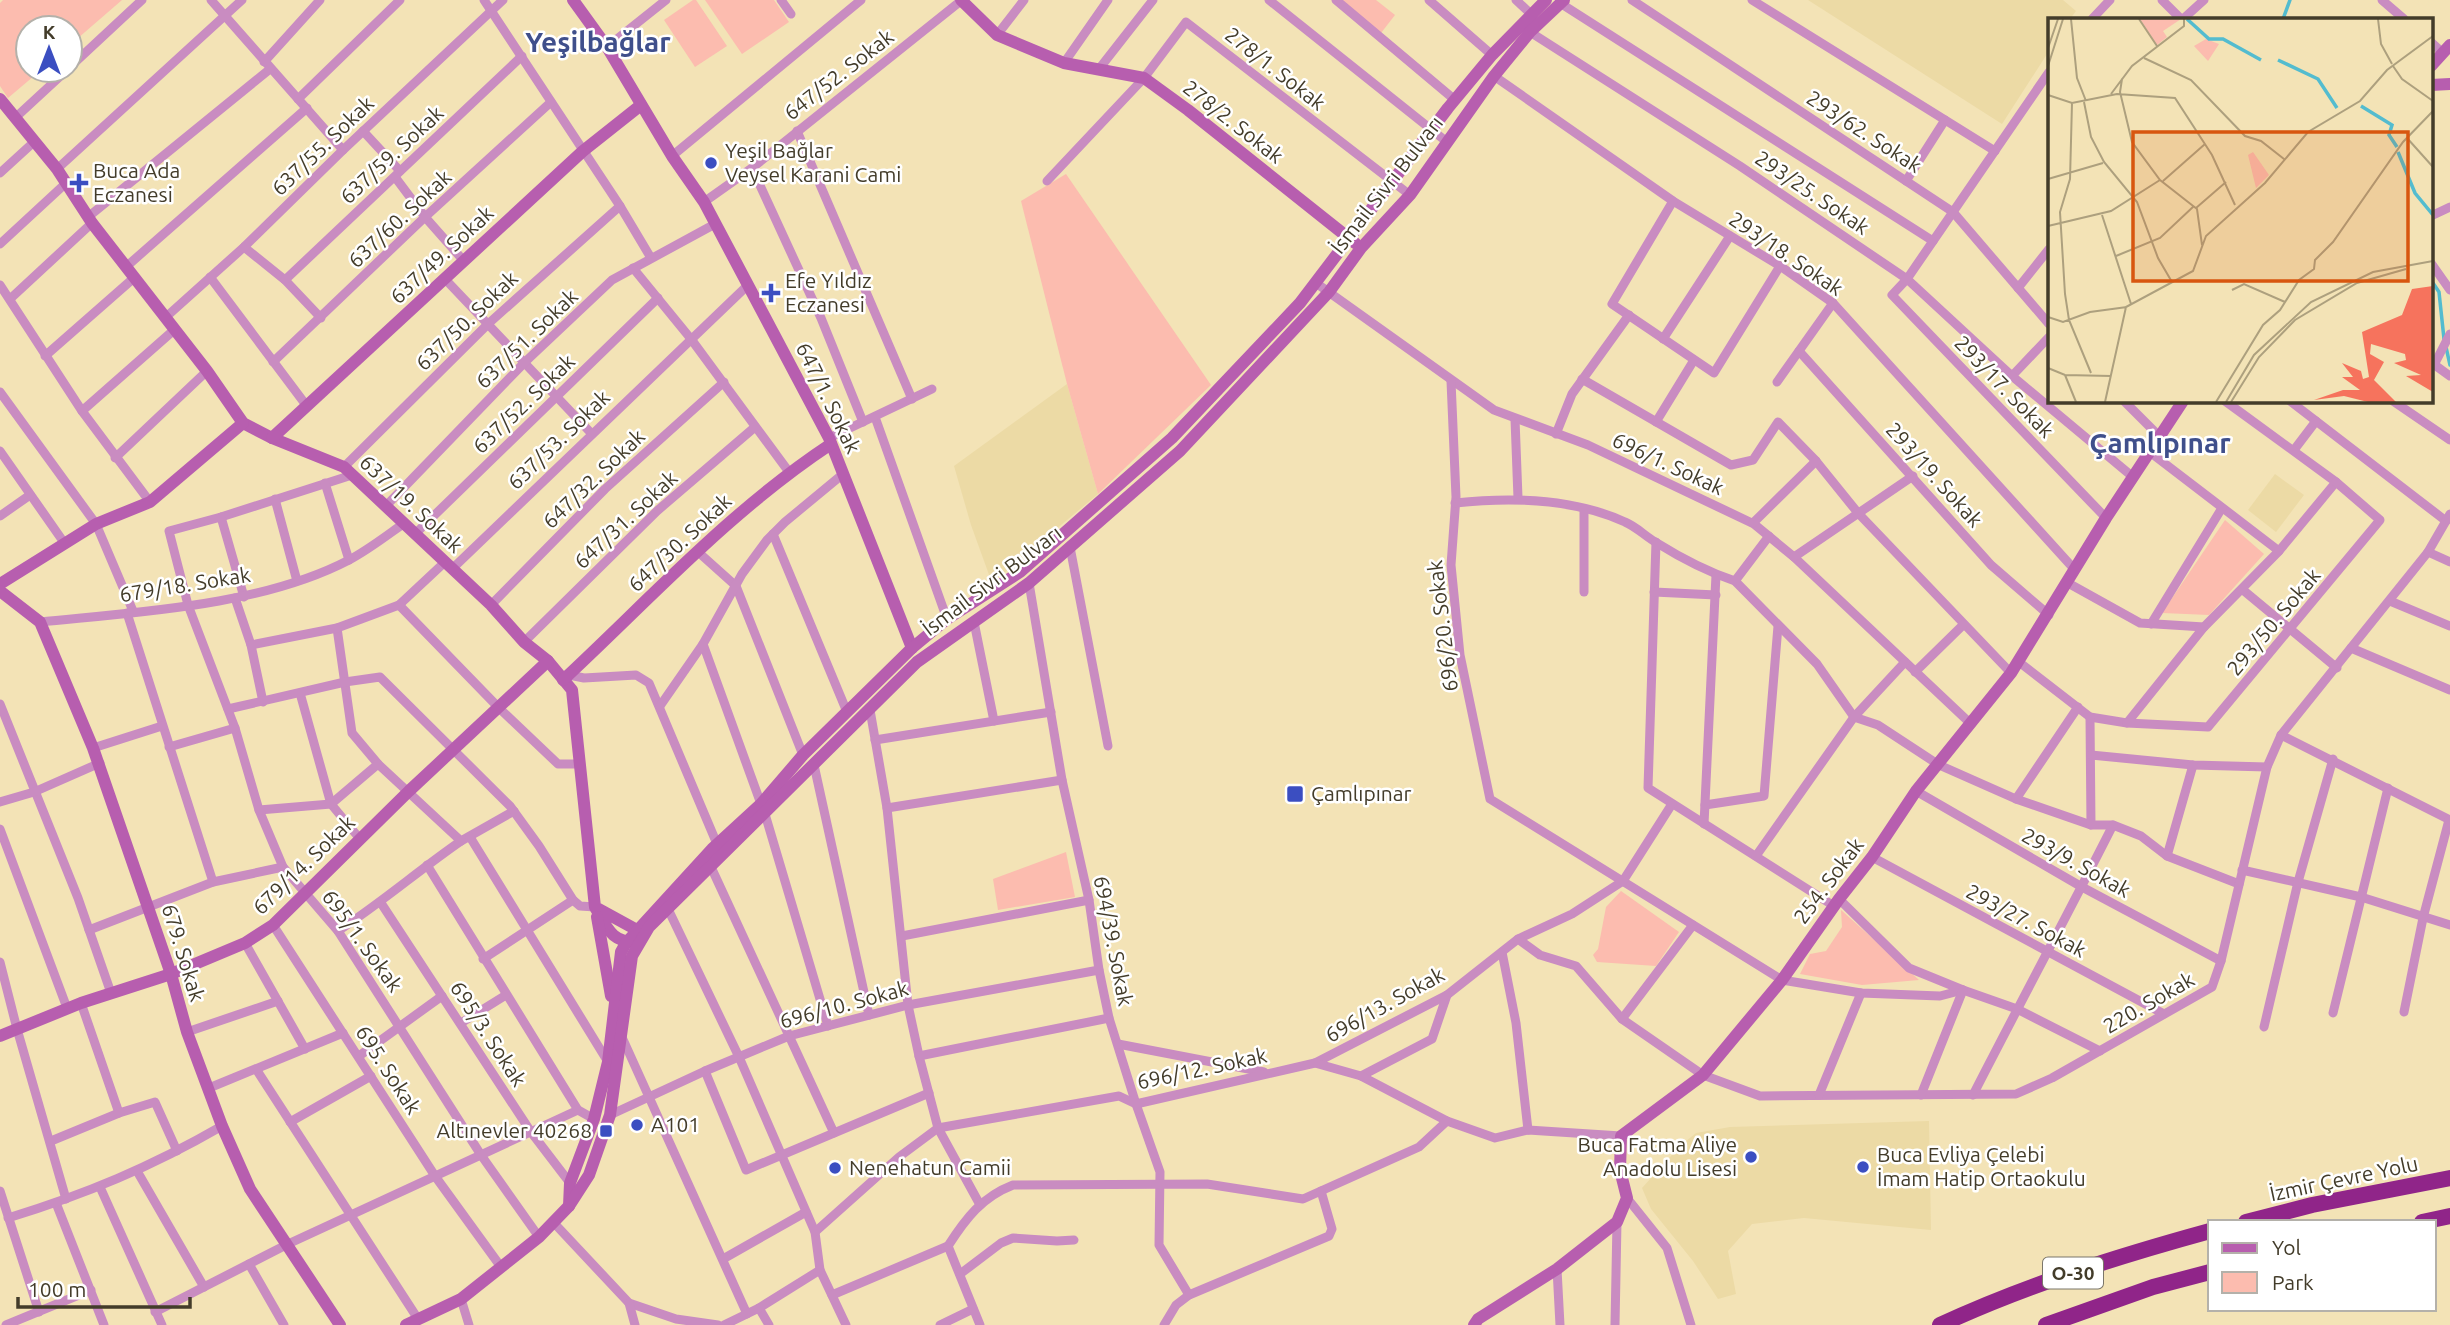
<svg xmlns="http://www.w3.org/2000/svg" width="2450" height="1325" font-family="Ubuntu,sans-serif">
<rect width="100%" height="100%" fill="#f3e3b6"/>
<g fill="#ecdaa5">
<path d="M1808,0H2063L2076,11L2070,19H2049V51L2002,124Z"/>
<path d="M1067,384L1098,494L992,583L971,525L954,466Z"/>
<path d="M2275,474L2304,495L2276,532L2248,510Z"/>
<path d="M1929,1121L1931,1230L1804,1218L1752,1224L1728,1251L1736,1294L1718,1299L1693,1261L1651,1209L1642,1188L1680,1146L1696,1133L1730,1127Z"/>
</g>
<g fill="#fcbcaf">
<path d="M3,0H122L70,45V28H28V70H41L8,98L0,86V3Z"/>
<path d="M693,0H696L727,46L695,67L664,20Z"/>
<path d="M705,0H774L789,22L742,54Z"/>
<path d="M1339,0H1376L1395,15L1381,33Z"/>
<path d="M1066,174L1211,385L1098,494L1067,384L1021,201Z"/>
<path d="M2225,520L2264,554L2209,615L2162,613Z"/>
<path d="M1066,852L1075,897L998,910L993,879Z"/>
<path d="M1621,891L1679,932L1656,966L1597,962L1593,955L1598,949L1606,907Z"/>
<path d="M1841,910L1919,980L1862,985L1800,974L1810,954L1826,951L1842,927Z"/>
</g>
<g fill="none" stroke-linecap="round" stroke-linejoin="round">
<g stroke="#53bccf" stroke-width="3.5">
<path d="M2283,19L2290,0"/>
<path d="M2431,280L2439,292L2444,339"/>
<path d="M2446,347L2450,365"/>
</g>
<g stroke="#c98cc1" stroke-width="9">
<path d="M211,0L343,150"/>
<path d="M484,0L620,206L651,258"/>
<path d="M781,0L791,14"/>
<path d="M1269,0L1447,142"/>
<path d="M1336,0L1455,100"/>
<path d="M1429,0L1492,55"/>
<path d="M1516,0L1533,16"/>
<path d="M1632,0L1953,212L2049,324"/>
<path d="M1752,0L1995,151"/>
<path d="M2162,0L2181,19"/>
<path d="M2382,0L2404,19"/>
<path d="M1560,3L1933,241"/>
<path d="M2092,19L2110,0"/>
<path d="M2183,19L2204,0"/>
<path d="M1530,32L1740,166L1907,279L2012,376L2049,337"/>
<path d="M997,35L1024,0"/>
<path d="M2431,42L2443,53"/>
<path d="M607,47L666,0"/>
<path d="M264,62L320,0"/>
<path d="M1064,63L1108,0"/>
<path d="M70,67L142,0"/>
<path d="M1099,69L1153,0"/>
<path d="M2049,72L1907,279L1892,295L2106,518"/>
<path d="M1494,76L1673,201L1780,266L1833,303L2075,570"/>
<path d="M298,99L400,0"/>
<path d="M15,118L67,70"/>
<path d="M363,131L400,171"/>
<path d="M797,131L912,399"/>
<path d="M672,156L861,0"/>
<path d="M752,168L821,318L863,422"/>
<path d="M57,169L242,0"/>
<path d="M0,173L35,141"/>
<path d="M395,177L425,217L463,260"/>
<path d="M1047,181L1144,78L1186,22L1410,195"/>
<path d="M1906,181L1945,120"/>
<path d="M1673,201L1612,304L1714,373L1780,266"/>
<path d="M704,202L752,168L962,0"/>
<path d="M2431,216L2450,207"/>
<path d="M88,217L270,69"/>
<path d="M0,244L65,184"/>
<path d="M244,247L285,280L321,318"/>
<path d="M2431,263L2450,290"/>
<path d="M127,266L307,108"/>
<path d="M633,268L691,339L789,472"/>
<path d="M210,277L306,405"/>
<path d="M445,279L591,433"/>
<path d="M285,280L522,56"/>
<path d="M1316,283L1494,410L1588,445L1754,524L1794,557L1971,724"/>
<path d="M0,285L82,411L150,502"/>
<path d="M2018,288L2049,249"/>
<path d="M10,299L92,223"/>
<path d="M166,317L244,247L343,150L503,0"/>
<path d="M1663,339L1730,236"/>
<path d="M1799,351L1991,565L2049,615"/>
<path d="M45,356L135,277"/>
<path d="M273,362L425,217L551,102"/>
<path d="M2432,363L2450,376"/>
<path d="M2434,365L2450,334"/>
<path d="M2012,376L2133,477"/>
<path d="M1582,379L1731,465L1753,460L1778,422L1816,461L1858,513L2011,673"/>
<path d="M1451,381L1456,497L1451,565L1460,655L1490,799L1782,980L1861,993L1940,996L1963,990"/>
<path d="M1777,382L1833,303"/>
<path d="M0,392L96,524L133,611"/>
<path d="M2124,401L2160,437"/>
<path d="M2290,401L2446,521"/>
<path d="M2393,401L2450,440"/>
<path d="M82,411L174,330"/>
<path d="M875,417L947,619"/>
<path d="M1515,419L1518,498"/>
<path d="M1656,422L1694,360"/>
<path d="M1556,434L1572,394L1629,315"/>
<path d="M829,438L932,389"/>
<path d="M2294,450L2316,421"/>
<path d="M0,451L65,544"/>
<path d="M2151,453L2279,551L2336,482L2225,401"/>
<path d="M115,458L207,371"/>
<path d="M344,467L488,324L620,206"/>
<path d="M352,475L221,517L169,531L188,605L235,728L259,810L283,867L338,931L481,1155L539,1237"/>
<path d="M325,483L349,560"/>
<path d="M275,499L297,581"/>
<path d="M1455,503C1511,497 1573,498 1625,522C1637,527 1646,537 1657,543C1681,558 1708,572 1735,581L1817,664L1854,717L1878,725L1939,765L2016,799L2091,825"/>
<path d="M385,507L525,362L612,280L715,224"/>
<path d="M0,516L30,495"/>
<path d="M221,517L244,597"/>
<path d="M1753,523L1816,461"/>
<path d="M415,534L658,298"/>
<path d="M773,534L847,712"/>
<path d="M1656,542L1648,788L1834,906"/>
<path d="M1070,547L1108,746"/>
<path d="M697,551L736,586L803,755"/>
<path d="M2428,552L2450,562"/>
<path d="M1794,557L1913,476"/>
<path d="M452,569L748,285"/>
<path d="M1735,581L1769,536"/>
<path d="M1029,583L1062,780L1089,900L1099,970L1109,1018L1136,1104L1160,1172L1159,1245L1189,1295"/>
<path d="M2243,590L2337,668"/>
<path d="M1584,592V509"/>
<path d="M1654,592L1716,595"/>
<path d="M235,598L251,645L263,702"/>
<path d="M2390,601L2450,626"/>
<path d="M399,605L499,708L558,764H579"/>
<path d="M491,605L605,489L724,382"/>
<path d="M127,613L213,882"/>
<path d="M40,622C138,612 261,606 349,560C368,550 386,536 403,524"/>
<path d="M974,622L994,721"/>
<path d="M2151,624L2222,508"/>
<path d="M2204,627L2279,551"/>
<path d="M337,628L352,733L378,764L461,841L514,811"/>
<path d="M524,642L657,511L755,427"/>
<path d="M703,644L761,804"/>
<path d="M251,645L337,628L399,605L445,562"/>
<path d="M2351,648L2450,690"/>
<path d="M2019,662L2090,717L2127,723L2204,627L2140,623L2068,583"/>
<path d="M1915,672L1963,625"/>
<path d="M569,675L584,678L636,675L649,683L717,844"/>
<path d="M300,693L331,804L360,839"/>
<path d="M0,704L78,898L111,993"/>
<path d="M660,706L703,644L742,574L767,540L785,522L843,474"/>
<path d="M228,709L345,682L380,677L510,806L539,846L573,900L580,906L595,907"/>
<path d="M870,710L887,808L908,1005L919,1056L938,1128L979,1203"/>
<path d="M2090,717L2091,825H2113L2141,836L2167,856L2239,884"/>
<path d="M2127,723L2208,727L2380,520L2336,482"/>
<path d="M2281,735L2450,820"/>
<path d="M875,740L1051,712"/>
<path d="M169,747L235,728"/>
<path d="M93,748L162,726"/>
<path d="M2091,755L2193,765L2267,767"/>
<path d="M814,765L869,1015"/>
<path d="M1916,791L2082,887L2221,961"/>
<path d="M2016,799L2078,707"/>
<path d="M0,802L34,792L100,763"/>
<path d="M1705,805L1764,796L1778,626"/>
<path d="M887,808L1062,780"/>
<path d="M259,810L331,804L378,764"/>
<path d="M765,814L828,1026"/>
<path d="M1704,824L1716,575"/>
<path d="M0,829L67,1008"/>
<path d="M470,837L608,1062"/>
<path d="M1756,856L1854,717L1905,662"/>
<path d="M2167,856L2193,765"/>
<path d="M1872,857L2164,1014"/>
<path d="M427,865L578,1110L594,1119"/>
<path d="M711,867L834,1133"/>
<path d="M2242,870L2361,897L2450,925"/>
<path d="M1839,899L1909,968L1963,990L2017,1009L2100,1051"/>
<path d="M381,903L531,1132L570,1183"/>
<path d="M668,909L739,1057L815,1232L820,1270L846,1325"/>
<path d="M273,925L435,1176L501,1267"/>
<path d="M89,930L213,882L283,867"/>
<path d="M338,931C381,903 419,870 461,841"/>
<path d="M902,936L1089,900"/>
<path d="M1518,939L1572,914L1623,881L1672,804"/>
<path d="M245,943L305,1049"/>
<path d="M1502,952L1516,1023L1528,1130"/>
<path d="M483,959L573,900"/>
<path d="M0,962L17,1029L66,1199"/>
<path d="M81,1003L119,1113"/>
<path d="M2404,1012L2423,918L2449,820"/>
<path d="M2333,1013L2388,788"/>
<path d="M1622,1019L1693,925"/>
<path d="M461,1023L506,995"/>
<path d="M2264,1027L2298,882L2333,759"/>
<path d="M187,1032L278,1001"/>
<path d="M621,1035L747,1314"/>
<path d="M1118,1044L1264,1072"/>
<path d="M359,1056L442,996"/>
<path d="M919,1056L1109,1018"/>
<path d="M1315,1063L1447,995L1518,939L1540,955L1576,966L1622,1019L1703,1075L1760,1096L2016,1094L2052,1078L2212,987L2221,961L2267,767L2281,735L2428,552L2450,514"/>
<path d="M256,1069L418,1319"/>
<path d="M705,1071L746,1170L929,1093"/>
<path d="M1361,1076L1432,1039L1447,995"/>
<path d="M209,1088L343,1033"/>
<path d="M1819,1095L1861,993"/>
<path d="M1921,1095L1963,990"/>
<path d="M1973,1095C2019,1005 2067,916 2113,825"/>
<path d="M610,1115L705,1071L789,1036L908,1005L1099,970"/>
<path d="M290,1122L371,1076"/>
<path d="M51,1141L119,1113L155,1102L177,1151"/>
<path d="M137,1171L204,1287"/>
<path d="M100,1187L162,1325"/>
<path d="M0,1191L39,1312"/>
<path d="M1627,1198L1667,1248L1691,1325"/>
<path d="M56,1203L104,1325"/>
<path d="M8,1218C86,1194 151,1167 222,1126"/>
<path d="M554,1223L629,1303L676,1319L718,1325"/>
<path d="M815,1232L899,1157L938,1128L1119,1096L1136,1104L1315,1063L1361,1076L1447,1121L1495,1138L1528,1130L1621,1136"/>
<path d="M723,1259L806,1212"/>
<path d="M249,1264L284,1325"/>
<path d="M1557,1269L1560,1325"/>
<path d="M960,1274L1001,1243L1013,1238L1057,1241L1074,1240"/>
<path d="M832,1295L948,1246"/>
<path d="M461,1299L469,1325"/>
<path d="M629,1303L635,1325"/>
<path d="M759,1308L769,1325"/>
<path d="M155,1312L288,1244L578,1110"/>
<path d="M6,1325L91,1290"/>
<path d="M724,1325L759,1308L820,1270"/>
<path d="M940,1325L973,1309"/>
<path d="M980,1325L948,1246C966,1218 982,1197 1013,1185L1207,1184L1303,1199L1419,1147L1447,1121"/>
<path d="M1164,1325L1176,1305L1189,1295L1329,1236L1332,1229L1321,1191"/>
<path d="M1615,1325L1617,1222"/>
</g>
<g stroke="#b75eaf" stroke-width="12">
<path d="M573,0L607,47L672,156L704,202L829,438L912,648"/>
<path d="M961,0L997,35L1064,63L1144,78L1188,110L1355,243"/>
<path d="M2431,66L2450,45"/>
<path d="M2431,85L2450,84"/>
<path d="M0,99L57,169L92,223L207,371L243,423L272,438L344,467L491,605L524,642L548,661L572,690L595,907C607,928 612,944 639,942L637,930L595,907"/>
<path d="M272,438L583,151L641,105"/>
<path d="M0,584L96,524L150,502L243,423"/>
<path d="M0,591L40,622L93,748L171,974L187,1032L222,1126L250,1189L340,1325"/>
<path d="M563,680C650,599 731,510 831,444"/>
<path d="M597,917L611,996"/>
<path d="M0,1036L81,1003L171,974L245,943L273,925L409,791L548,661"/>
<path d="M569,1206L570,1183L594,1119L608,1062L621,952L626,943L712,849L761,804L803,755L912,648L947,619L1020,572L1172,438L1300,303L1448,108L1492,55L1546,0"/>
<path d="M406,1325L461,1299L539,1237L569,1206L589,1175L610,1115L632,956L649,927L917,662L1029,583L1180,451L1329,292L1361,248L1410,195L1494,76L1530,32L1564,0"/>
<path d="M1474,1325L1478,1319L1557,1269L1617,1222L1627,1198L1620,1170L1621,1136L1703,1075L1782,980L1839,899L1872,857L1916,791L2011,673L2106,518L2183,401"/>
</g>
<g stroke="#902589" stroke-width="16">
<path d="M2246,1222L2312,1205L2450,1178"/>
<path d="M2422,1222L2450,1216"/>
<path d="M1940,1325C2026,1285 2119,1256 2210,1231"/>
<path d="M2046,1325L2153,1287L2210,1272"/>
</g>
</g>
<g fill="#3b4ec1" stroke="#fff" stroke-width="2.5">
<circle cx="711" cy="163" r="7"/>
<path d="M75.5 172.5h7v7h7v7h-7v7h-7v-7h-7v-7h7z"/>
<path d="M767.5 282.5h7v7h7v7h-7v7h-7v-7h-7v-7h7z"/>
<rect x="1286" y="785" width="18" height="18" rx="3.5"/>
<circle cx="637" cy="1125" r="7"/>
<rect x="599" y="1124" width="14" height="14" rx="3.5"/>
<circle cx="1751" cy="1157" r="7"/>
<circle cx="1863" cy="1167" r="7"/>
<circle cx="835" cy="1168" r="7"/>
</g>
<g text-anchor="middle" stroke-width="5" stroke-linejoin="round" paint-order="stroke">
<rect fill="#fff" stroke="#7b766a" stroke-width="2" x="2043" y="1257.5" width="60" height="31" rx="5"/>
<g font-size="19" font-weight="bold" fill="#433c2a">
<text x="2073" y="1280">O-30</text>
</g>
<g font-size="21" fill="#433c2a" stroke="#fff">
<text transform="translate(1275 69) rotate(38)" y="7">278/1. Sokak</text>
<text transform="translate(839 75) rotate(-38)" y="7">647/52. Sokak</text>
<text transform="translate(1233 122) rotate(38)" y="7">278/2. Sokak</text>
<text transform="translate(1864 132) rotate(33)" y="7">293/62. Sokak</text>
<text transform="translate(323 146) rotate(-44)" y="7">637/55. Sokak</text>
<text transform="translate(392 155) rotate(-43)" y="7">637/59. Sokak</text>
<text transform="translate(1387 185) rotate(-52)" y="7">İsmail Sivri Bulvarı</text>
<text transform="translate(1812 193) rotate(34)" y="7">293/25. Sokak</text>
<text transform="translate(400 219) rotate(-43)" y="7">637/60. Sokak</text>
<text transform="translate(1786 254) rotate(34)" y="7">293/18. Sokak</text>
<text transform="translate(442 255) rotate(-43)" y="7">637/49. Sokak</text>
<text transform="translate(467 321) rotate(-44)" y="7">637/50. Sokak</text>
<text transform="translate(527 339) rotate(-44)" y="7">637/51. Sokak</text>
<text transform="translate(2004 387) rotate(46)" y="7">293/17. Sokak</text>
<text transform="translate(828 398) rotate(64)" y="7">647/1. Sokak</text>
<text transform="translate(524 404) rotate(-44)" y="7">637/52. Sokak</text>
<text transform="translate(559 440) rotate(-44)" y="7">637/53. Sokak</text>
<text transform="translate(1668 464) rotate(25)" y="7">696/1. Sokak</text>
<text transform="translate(1934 475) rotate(48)" y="7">293/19. Sokak</text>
<text transform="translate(594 479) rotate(-44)" y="7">647/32. Sokak</text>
<text transform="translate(411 504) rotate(43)" y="7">637/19. Sokak</text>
<text transform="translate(626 520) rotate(-43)" y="7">647/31. Sokak</text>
<text transform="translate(680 543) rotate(-43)" y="7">647/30. Sokak</text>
<text transform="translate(992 581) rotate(-37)" y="7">İsmail Sivri Bulvarı</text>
<text transform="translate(185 585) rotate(-9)" y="7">679/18. Sokak</text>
<text transform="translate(2274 622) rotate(-50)" y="7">293/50. Sokak</text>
<text transform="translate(1443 626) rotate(-97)" y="7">696/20. Sokak</text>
<text transform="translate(2076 863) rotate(29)" y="7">293/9. Sokak</text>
<text transform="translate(304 865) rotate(-44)" y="7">679/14. Sokak</text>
<text transform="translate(1829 881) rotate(-53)" y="7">254. Sokak</text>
<text transform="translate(2026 921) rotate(28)" y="7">293/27. Sokak</text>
<text transform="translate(362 941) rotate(54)" y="7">695/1. Sokak</text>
<text transform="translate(1113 941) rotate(79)" y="7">694/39. Sokak</text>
<text transform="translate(183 953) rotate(73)" y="7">679. Sokak</text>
<text transform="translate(2149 1003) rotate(-30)" y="7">220. Sokak</text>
<text transform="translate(844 1005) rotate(-15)" y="7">696/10. Sokak</text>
<text transform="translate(1385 1005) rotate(-29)" y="7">696/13. Sokak</text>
<text transform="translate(488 1034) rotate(57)" y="7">695/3. Sokak</text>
<text transform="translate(1202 1069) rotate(-12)" y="7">696/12. Sokak</text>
<text transform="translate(388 1070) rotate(57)" y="7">695. Sokak</text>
<text transform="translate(2344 1179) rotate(-12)" y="7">İzmir Çevre Yolu</text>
</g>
<g font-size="21" fill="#433c2a" stroke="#fff" text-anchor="start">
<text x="725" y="158">Yeşil Bağlar<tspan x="725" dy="24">Veysel Karani Cami</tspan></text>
<text x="93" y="178">Buca Ada<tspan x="93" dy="24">Eczanesi</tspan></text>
<text x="785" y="288">Efe Yıldız<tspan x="785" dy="24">Eczanesi</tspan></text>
<text x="1311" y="801">Çamlıpınar</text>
<text x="651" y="1132">A101</text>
<text x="592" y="1138" text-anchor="end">Altınevler 40268</text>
<text x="1737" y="1152" text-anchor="end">Buca Fatma Aliye<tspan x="1737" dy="24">Anadolu Lisesi</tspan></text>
<text x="1877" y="1162">Buca Evliya Çelebi<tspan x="1877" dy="24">İmam Hatip Ortaokulu</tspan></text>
<text x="849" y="1175">Nenehatun Camii</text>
</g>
<g font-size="28" font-weight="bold" fill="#3f4f8b" stroke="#fff">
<text x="598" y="52">Yeşilbağlar</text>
<text x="2160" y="453">Çamlıpınar</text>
</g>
</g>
<g transform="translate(2048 18)">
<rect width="385" height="385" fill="#f3e3b6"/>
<path d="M92,1H133L115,13L119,19L109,27ZM158,21L171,26L160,43L146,28ZM205,134L221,157L208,170L200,137Z" fill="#fcbcaf"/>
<path d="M385,268V374L358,358L373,357L346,345L358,342L357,336L323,326L322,336L336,344L326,362L348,384H320L296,378L266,382L295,372H312L294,359H305L294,345L313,353L315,361L321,359L314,314L354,297L364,271Z" fill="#f6735d"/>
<path fill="none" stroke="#53bccf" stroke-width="3.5" d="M139,1L161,21H175L213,42M230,42L270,61L289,90M313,88L344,107L341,117L349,129M350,134L367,175L385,197"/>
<path fill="none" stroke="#ada07e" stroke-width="2" d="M23,1L29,60L38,83M91,1L109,28M330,1L333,26L344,46M0,30L10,1M96,40L143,62L197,118L213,123L236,141M0,48L15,1M345,48L354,61L385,83M74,61L72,74L84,124L112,162L149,191L154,227M63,76L84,48L136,8V1M0,77L24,85L69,76L127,80L164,137L187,187M36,84L43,119L56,144L89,184L110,240L124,264M24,85L22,161L12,194L17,276L21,302L43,355M359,120L385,149M0,161L55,145M115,163L157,126M148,190L178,164M54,197L83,286M0,208L63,193L112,162M68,238L112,220L146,188M184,272L196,266L237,284M0,299L15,304L42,294L79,289M0,350L17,357L63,358M17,357L28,384M57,384L78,289L145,253L158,218L217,165L260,114L312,83L339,52L385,18M168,384L215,307L232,292L251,262L266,251L267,242L285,224L355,124L385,93M178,384L206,337L263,284L325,254L385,243M183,384L211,339L247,302L309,265L358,251"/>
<path fill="#d8560f" fill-opacity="0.15" stroke="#d8560f" stroke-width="3.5" d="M85,114H360V263H85Z"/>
<rect width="385" height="385" fill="none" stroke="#433c2a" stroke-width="3.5"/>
</g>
<rect x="2208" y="1220" width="228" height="91" fill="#ffffff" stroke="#b4b1aa" stroke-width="2"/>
<rect x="2222" y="1243" width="35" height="10" fill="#b75eaf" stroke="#b4b1aa" stroke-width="2"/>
<text x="2272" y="1255" font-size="21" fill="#433c2a">Yol</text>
<rect x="2222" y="1272" width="35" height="21" fill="#fcbcaf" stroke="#b4b1aa" stroke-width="2"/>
<text x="2272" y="1290" font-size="21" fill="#433c2a">Park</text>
<g transform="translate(49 49)"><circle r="33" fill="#ffffff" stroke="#b4b1aa" stroke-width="2"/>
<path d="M0-5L12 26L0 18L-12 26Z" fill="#3b4ec1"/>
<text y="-10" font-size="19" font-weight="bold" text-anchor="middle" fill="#433c2a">K</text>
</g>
<path d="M18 1297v10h172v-10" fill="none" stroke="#433c2a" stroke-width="3.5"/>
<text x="28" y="1297" font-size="21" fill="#433c2a" stroke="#ffffff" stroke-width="5" paint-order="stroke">100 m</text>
</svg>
